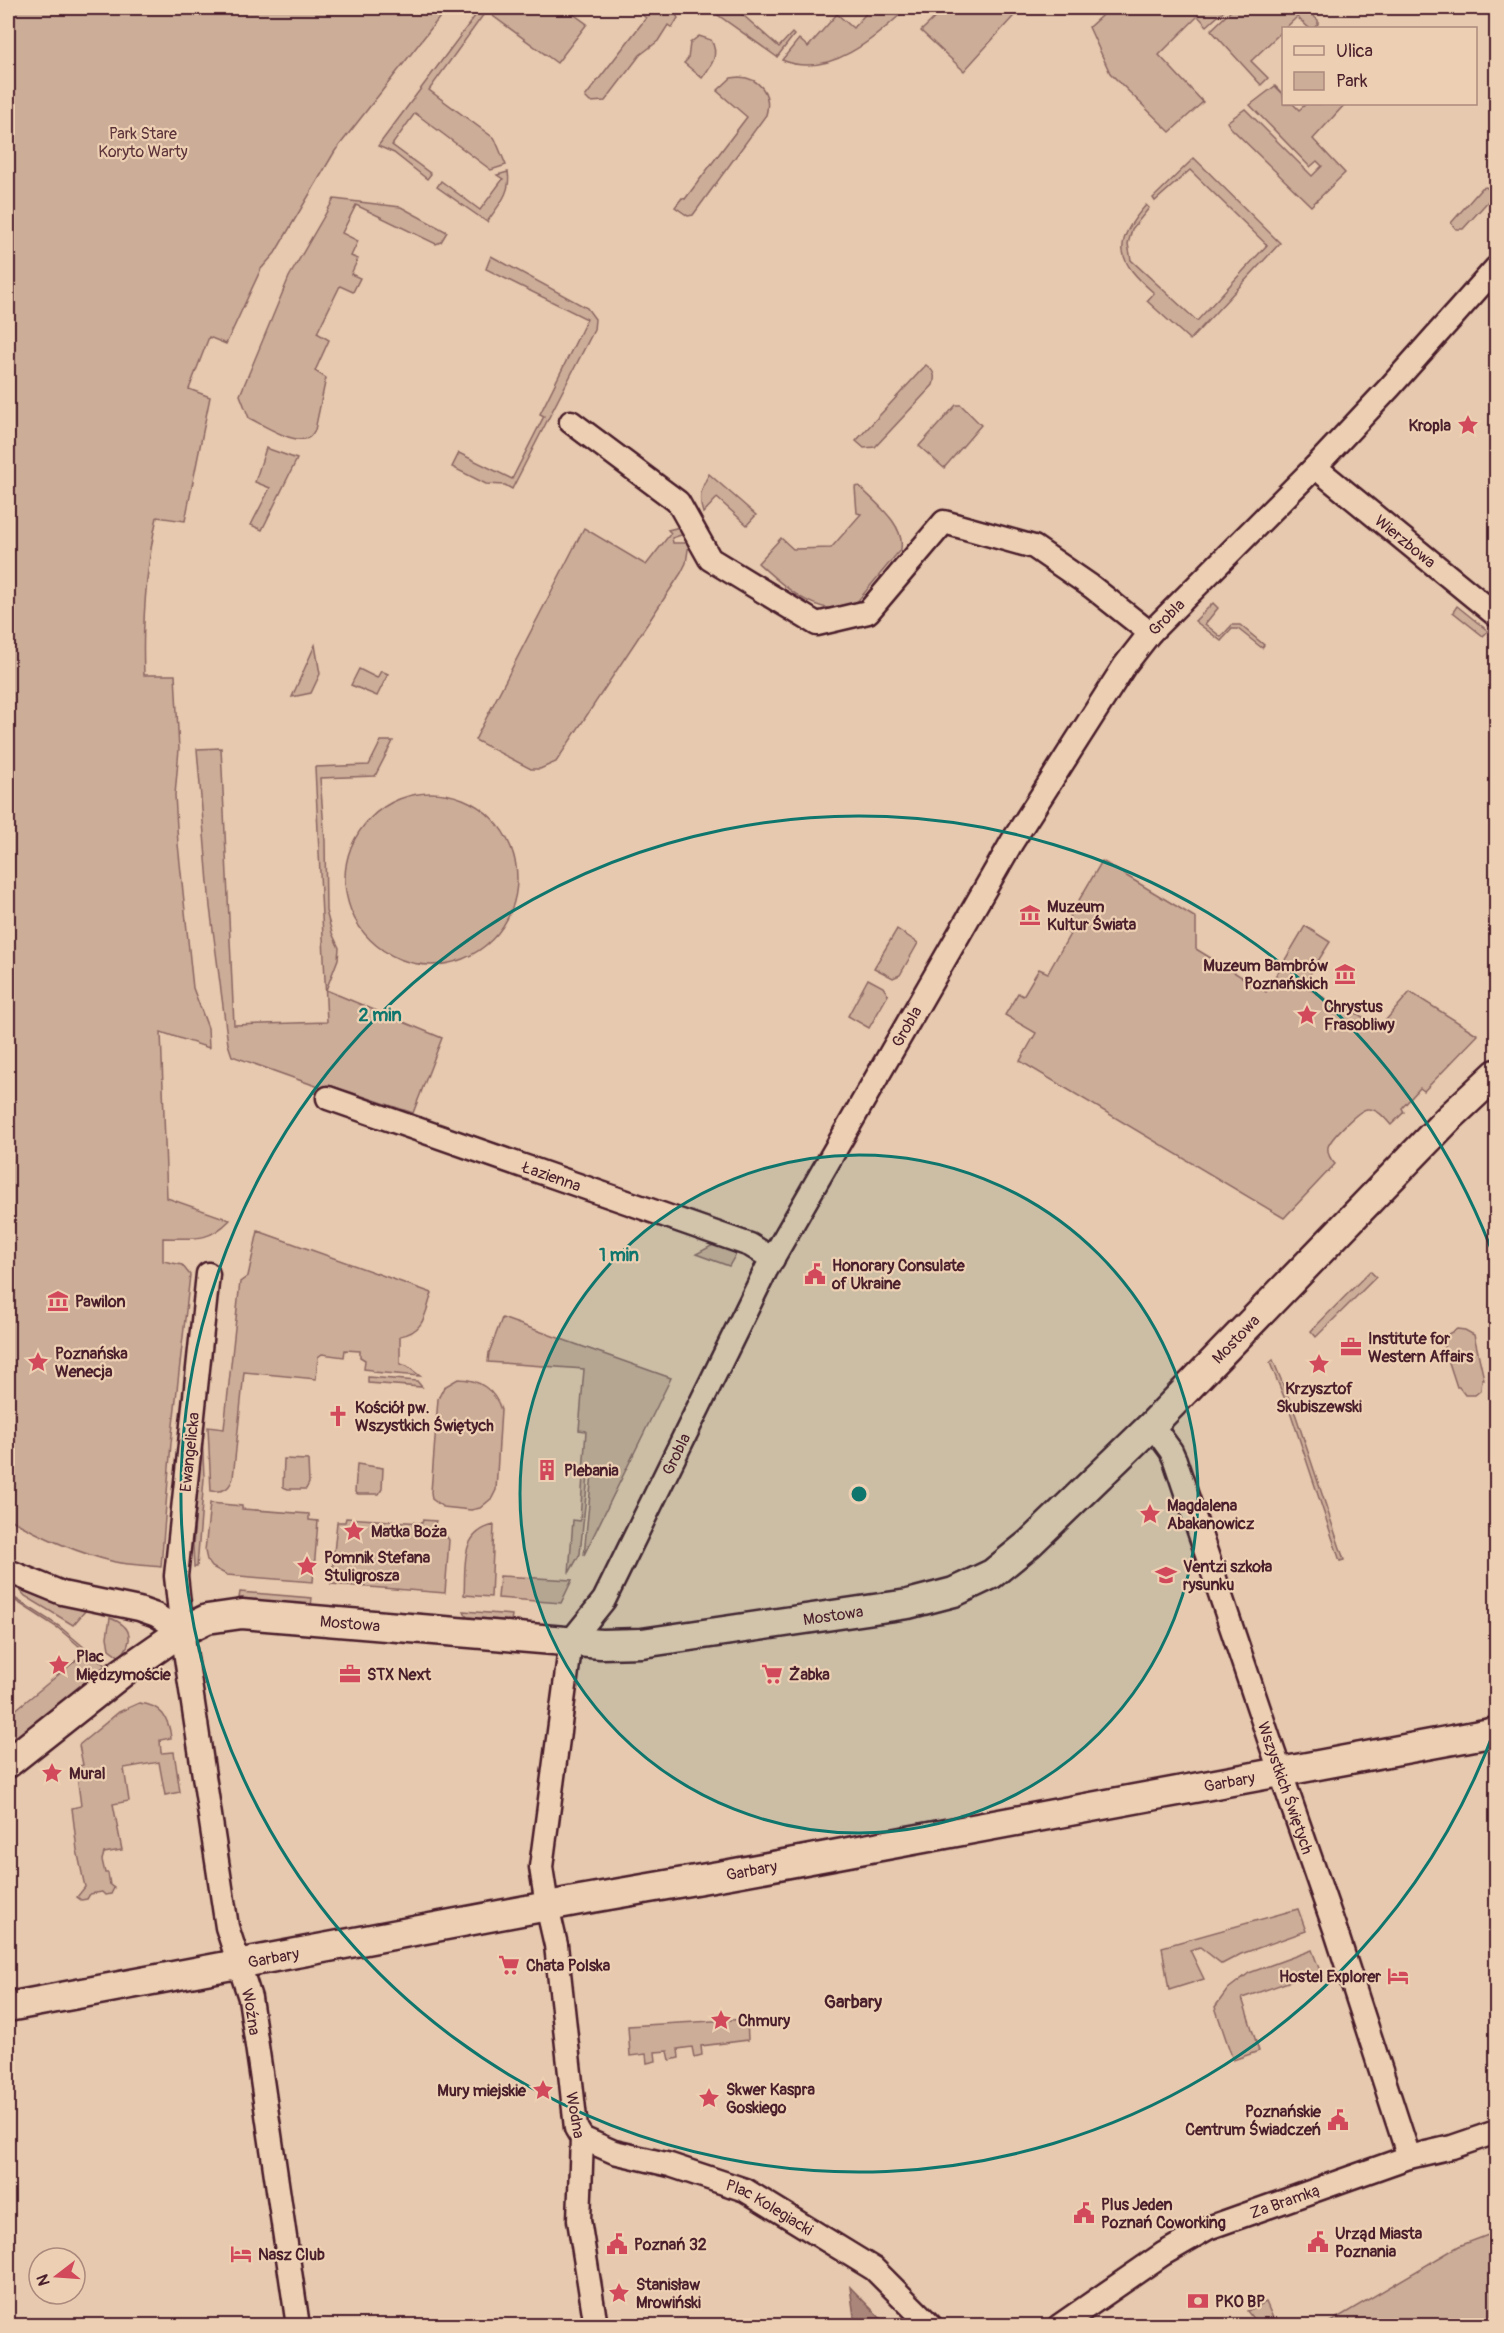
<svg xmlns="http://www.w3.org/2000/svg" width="1504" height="2333" font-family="Pangolin,sans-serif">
<rect width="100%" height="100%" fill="#e6c9ae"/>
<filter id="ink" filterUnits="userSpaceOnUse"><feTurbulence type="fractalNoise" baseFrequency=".0167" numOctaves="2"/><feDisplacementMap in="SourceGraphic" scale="12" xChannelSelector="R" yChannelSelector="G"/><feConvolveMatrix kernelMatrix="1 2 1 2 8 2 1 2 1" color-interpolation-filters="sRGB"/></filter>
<g filter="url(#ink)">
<g fill="#ccad98" stroke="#8b6662" stroke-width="1.5">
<path d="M8,8H447L335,151L275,253L261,269L226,344L209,337L189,389L210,397L185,521L157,517C146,568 142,623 144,675H175L179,749L175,795L178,844L193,988L208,1028L209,1048L161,1032L167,1198L230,1220C208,1243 192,1238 163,1238V1261L182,1265L190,1275L171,1443L161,1567C146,1565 130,1565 115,1562C78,1553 41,1537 8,1518Z"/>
<path d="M481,8H565L587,24L557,63L486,11L429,90L495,139L506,165L491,170L415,113L392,145L431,174L427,179L394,153L378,146Z"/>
<path d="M634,8H672L678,18L672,28L668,25L658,41L640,55L605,101L590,102L585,97L646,18Z"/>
<path d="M708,8H735L779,47L792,33L794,35L777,57Z"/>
<path d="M871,8H907C877,37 828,80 782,60L799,39L808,47L837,14L853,28Z"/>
<path d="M945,8H1021L964,71L921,31Z"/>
<path d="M1110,8H1227L1207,26L1198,16L1159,55L1203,102L1170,132L1110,73L1089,27Z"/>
<path d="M1234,8H1304L1318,20V24L1314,28H1309L1297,17L1251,61L1268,78L1261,85L1211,30Z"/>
<path d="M699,36L711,40C720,55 711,66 702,78L684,63L688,59L690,43Z"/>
<path d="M739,77C760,78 772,94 766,115L693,215L688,216L675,207L682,198L685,199L747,117L717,91L731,78Z"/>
<path d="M1275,86L1283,94L1284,104H1293L1299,110L1306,104H1345L1313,139L1345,173L1311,206L1230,127L1227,122L1245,109L1312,176L1322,166L1317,161L1310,167L1250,105Z"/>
<path d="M1194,158L1280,243L1190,340L1147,301L1154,293C1116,260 1112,244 1146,205L1149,208L1132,229L1128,244L1131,260L1197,321L1267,245L1190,170L1155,201L1153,198Z"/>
<path d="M508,172C512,192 498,206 487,222L437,187L441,181L480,210L503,179L497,175Z"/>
<path d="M1486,187L1490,191L1491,198L1463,229H1456L1451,223L1482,188Z"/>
<path d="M334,199L401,207L447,232L441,242L436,244L356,205L342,233L358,241L351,256L358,259L351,274L360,278L353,292L340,286L317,333L329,340L315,371L326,378L315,430C312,434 310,439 305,439C290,442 263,425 249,418L240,395L289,277Z"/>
<path d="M491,256L587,308L595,319L594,330L512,489L505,485L486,484L452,467L459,453L512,479L544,416L540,414L587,319L486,269Z"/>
<path d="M926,365C934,371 936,375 933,385L875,447L864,448L856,441Z"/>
<path d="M956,405H961L981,425L944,468L919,446Z"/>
<path d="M266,448L297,459L262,530L251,525L270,488L255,482Z"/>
<path d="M709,474L756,515L747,525L717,498L703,513C698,498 701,488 709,474Z"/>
<path d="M859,486C875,503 905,524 901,549L856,603C822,623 782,585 758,563L781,538L793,549L831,548L861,514L857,513L855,487Z"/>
<path d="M684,526L687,533L672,538L673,543H689L686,563L681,573L556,762L540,769H531L475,740L584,528L646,565L671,533L668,530Z"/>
<path d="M1213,603L1218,608L1205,624L1221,637L1232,625H1240L1264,645L1262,648L1238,629H1232L1221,641L1195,621Z"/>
<path d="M1457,606L1488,631L1483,636L1453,612Z"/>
<path d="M315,645L320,674L311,693L292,697Z"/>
<path d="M359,669L377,678L381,671L388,674L377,696L351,685Z"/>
<path d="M381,741H393L375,776L320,778L325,841L326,911L332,933L339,948L338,959L326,990L442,1038L413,1113L332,1086L330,1091L232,1056L228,1044L210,907L197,749L221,748L234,1025L327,1022L315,767L369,765Z"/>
<circle cx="431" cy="879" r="86"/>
<path d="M1102,861L1196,918V949L1266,992L1305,926L1330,942L1303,985L1347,1012L1349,1009L1380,1027L1410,992L1478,1035L1424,1091L1420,1088L1402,1108L1404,1112L1391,1125C1385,1118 1378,1109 1368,1109C1360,1108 1330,1139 1328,1147C1327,1154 1331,1160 1335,1164L1284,1218L1020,1061L1036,1033L1005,1015L1018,993L1023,996L1039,969L1048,973L1070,934L1062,929Z"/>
<path d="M897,929L918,943L900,975L893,978L874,968Z"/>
<path d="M868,979L883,987L888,995L869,1028L848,1016Z"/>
<path d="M258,1231L432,1293C425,1313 425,1332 400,1336V1364L407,1366L420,1376L373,1372L372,1370L364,1369L365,1360L360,1357V1351L345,1350L344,1357L322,1354L318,1357L316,1379L244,1372L233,1478C229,1490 223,1492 211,1491L208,1427L224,1429L240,1282L248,1276Z"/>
<path d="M715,1244L737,1252L729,1266L696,1254Z"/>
<path d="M1370,1271L1376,1277L1316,1337L1311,1331Z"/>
<path d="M502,1318L671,1378L584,1555L592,1473L583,1472L586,1431L579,1430L584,1369L488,1362L489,1353Z"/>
<path d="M1457,1329L1465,1330L1474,1335L1484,1379H1482L1481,1390L1475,1395H1465L1459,1387H1457L1443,1344L1448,1334Z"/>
<path d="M1273,1360L1296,1416L1344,1560L1340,1561L1291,1414L1270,1363Z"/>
<path d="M368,1377L417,1381L422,1387L368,1383Z"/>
<path d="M458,1379C479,1379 495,1390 501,1410L496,1490L492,1498L480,1508L471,1510L443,1507L432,1499L431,1492L438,1399L444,1387Z"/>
<path d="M202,1433L204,1478L197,1567H194L193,1546Z"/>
<path d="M284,1459L308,1460L309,1483L306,1489H288L283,1487Z"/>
<path d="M357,1464L383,1468L382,1489L379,1494H358L355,1492Z"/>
<path d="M583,1476H588L580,1554L569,1573L573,1520L580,1521Z"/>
<path d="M210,1503L242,1506V1509L309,1514V1520L318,1521L313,1582L227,1575L212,1567L207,1560L205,1551Z"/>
<path d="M346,1518L422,1523L423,1520L436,1521L434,1526L442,1529L449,1540L445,1593L331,1584L337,1522H345Z"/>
<path d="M494,1525L491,1597L464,1595C466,1566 459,1533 494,1525Z"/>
<path d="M500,1576L572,1580L561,1603L498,1598Z"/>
<path d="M20,1590L85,1611L73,1625L25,1596Z"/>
<path d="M240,1592L312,1598L311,1606L239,1598Z"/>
<path d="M8,1594L59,1626L106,1666L8,1744V1716L80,1657L79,1646L58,1628L8,1596Z"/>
<path d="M464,1611L512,1615L511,1621L467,1617Z"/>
<path d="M110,1618C132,1626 135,1640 120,1657L109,1649L107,1637Z"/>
<path d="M139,1703C161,1705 169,1718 171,1738L160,1740L161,1753L174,1752L180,1792L165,1795L159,1762L124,1768L129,1801L113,1804L122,1850L104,1853L102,1860L105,1873H108L110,1885L114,1888L111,1894L105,1895L102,1892L90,1894L87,1899L81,1900L77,1897L85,1887L77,1850L72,1808L81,1806L76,1767L83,1765L79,1745L119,1712Z"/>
<path d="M1298,1909L1306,1931L1241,1954L1222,1964L1200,1947L1190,1950L1204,1979L1169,1990L1162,1947Z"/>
<path d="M1312,1950L1320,1971L1242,1998L1259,2051L1233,2060L1215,2007L1228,1989L1249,1973Z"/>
<path d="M747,2019L748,2040L701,2046L702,2055L694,2057L692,2047L678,2049L679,2058L670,2060L668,2051L655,2052L656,2061L647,2063L646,2054L630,2056L628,2026Z"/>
<path d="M1496,2232V2325H1325L1459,2246Z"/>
<path d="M1266,2302L1276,2325H1258L1247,2311Z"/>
</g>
<path fill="#a98679" stroke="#835d5a" stroke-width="1.5" d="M850,2287L887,2325L855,2324Z"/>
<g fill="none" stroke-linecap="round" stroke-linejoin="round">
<defs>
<g id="minor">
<path d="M571,422L678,502L710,559L817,624L868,612L944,522L1034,547L1092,587L1150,633"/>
<path id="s1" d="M1315,467L1496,615"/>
<path id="s2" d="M328,1098L750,1245L773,1259"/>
<path id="s3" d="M208,1274L176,1576L182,1631L227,1927L250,1998L298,2326"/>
<path id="s4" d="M1152,1425L1171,1451L1175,1460L1269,1739L1336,1932L1409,2157"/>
<path d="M8,1571L62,1593L139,1609L156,1615L182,1631"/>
<path id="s5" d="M582,2138L614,2152L670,2165L745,2190L874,2269L931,2326"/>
<path id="s6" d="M596,2326L579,2220L582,2138L576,2128L556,1945L547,1906L541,1867L571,1641L604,1600L766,1270L1012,842L1125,665L1150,633L1315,467L1390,387L1496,268"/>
<path id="s7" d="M1059,2326L1163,2254L1208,2228L1409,2157L1452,2147L1496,2132"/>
</g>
<g id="tertiary">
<path id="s8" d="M8,1763L123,1672L182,1631L207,1619L242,1614L601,1644L642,1643L908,1604L954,1592L992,1574L1030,1543L1152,1425L1448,1119L1496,1074"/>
<path id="s9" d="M8,2007L580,1900L730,1874L1496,1732"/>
</g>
</defs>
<use href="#minor" stroke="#4a1f2b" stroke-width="27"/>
<use href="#tertiary" stroke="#4a1f2b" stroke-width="33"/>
<use href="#minor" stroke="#edd0b3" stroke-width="22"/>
<use href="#tertiary" stroke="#edd0b3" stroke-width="28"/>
</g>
</g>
<circle cx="859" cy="1494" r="339" fill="#0f766e" fill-opacity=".12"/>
<g fill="none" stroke="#0f766e" stroke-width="3">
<circle cx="859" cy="1494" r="339"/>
<path d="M1496 1726A678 678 0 1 1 1496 1262"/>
</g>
<defs>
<symbol id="sight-bare" viewBox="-9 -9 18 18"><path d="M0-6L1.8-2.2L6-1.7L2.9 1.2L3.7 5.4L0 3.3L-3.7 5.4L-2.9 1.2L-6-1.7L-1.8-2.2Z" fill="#d1495b" stroke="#edd0b3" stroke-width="2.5" paint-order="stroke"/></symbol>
<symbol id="museum-bare" viewBox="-9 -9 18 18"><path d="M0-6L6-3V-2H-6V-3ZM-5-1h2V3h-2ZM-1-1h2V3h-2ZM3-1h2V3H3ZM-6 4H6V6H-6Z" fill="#d1495b" stroke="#edd0b3" stroke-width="2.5" paint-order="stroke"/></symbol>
<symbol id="civic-bare" viewBox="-9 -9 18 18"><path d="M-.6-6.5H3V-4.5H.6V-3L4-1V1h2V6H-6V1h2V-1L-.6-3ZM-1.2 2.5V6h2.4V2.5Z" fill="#d1495b" stroke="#edd0b3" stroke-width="2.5" paint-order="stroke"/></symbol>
<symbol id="office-bare" viewBox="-9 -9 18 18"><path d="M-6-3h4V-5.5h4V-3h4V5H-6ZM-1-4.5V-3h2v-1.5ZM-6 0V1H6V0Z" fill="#d1495b" stroke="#edd0b3" stroke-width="2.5" paint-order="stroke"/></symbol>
<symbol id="church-bare" viewBox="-9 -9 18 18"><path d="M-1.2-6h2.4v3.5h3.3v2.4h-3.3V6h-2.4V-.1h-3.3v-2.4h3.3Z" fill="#d1495b" stroke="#edd0b3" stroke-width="2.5" paint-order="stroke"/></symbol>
<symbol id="building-bare" viewBox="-9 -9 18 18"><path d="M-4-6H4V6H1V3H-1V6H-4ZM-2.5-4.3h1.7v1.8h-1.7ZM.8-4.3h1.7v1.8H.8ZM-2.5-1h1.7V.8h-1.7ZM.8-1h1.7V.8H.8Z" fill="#d1495b" stroke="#edd0b3" stroke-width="2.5" paint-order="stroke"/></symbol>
<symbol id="school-bare" viewBox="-9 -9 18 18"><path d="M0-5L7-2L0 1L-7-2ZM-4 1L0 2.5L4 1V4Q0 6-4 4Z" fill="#d1495b" stroke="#edd0b3" stroke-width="2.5" paint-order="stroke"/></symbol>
<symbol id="supermarket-bare" viewBox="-9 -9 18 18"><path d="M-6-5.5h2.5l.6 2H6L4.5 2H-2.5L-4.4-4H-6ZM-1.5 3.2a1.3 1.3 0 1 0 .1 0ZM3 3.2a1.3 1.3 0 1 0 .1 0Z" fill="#d1495b" stroke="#edd0b3" stroke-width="2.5" paint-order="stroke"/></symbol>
<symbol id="hotel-bare" viewBox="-9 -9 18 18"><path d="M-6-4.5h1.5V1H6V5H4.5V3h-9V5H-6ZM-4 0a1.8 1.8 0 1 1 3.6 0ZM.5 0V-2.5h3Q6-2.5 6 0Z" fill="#d1495b" stroke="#edd0b3" stroke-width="2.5" paint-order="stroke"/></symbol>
<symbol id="bank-bare" viewBox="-9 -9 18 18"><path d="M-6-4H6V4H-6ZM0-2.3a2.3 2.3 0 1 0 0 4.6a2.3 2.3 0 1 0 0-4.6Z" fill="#d1495b" stroke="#edd0b3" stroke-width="2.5" paint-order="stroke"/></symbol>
</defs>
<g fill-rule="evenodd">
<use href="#sight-bare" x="1453" y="410" width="30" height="30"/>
<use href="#museum-bare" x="1015" y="900" width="30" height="30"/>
<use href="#museum-bare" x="1330" y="959" width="30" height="30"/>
<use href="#sight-bare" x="1292" y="1000" width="30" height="30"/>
<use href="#civic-bare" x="800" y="1259" width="30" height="30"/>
<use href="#museum-bare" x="43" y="1286" width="30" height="30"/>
<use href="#office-bare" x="1336" y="1332" width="30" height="30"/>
<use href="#sight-bare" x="23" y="1347" width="30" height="30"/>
<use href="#sight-bare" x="1304" y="1349" width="30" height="30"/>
<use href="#church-bare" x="323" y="1401" width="30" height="30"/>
<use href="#building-bare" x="532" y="1455" width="30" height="30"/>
<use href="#sight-bare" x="1135" y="1499" width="30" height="30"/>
<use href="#sight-bare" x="339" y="1516" width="30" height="30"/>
<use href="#sight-bare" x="292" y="1551" width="30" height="30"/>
<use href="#school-bare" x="1151" y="1560" width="30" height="30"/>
<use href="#sight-bare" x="44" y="1650" width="30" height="30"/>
<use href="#office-bare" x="335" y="1659" width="30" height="30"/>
<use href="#supermarket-bare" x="757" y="1659" width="30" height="30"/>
<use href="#sight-bare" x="37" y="1758" width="30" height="30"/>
<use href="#supermarket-bare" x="494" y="1950" width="30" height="30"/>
<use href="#hotel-bare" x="1383" y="1961" width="30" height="30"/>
<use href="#sight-bare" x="706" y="2005" width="30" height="30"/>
<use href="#sight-bare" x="528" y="2075" width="30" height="30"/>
<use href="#sight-bare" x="694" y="2083" width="30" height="30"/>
<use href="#civic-bare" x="1323" y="2105" width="30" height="30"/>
<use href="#civic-bare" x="1069" y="2198" width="30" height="30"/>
<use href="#civic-bare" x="1303" y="2227" width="30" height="30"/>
<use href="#civic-bare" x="602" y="2229" width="30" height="30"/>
<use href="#hotel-bare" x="226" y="2239" width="30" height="30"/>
<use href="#sight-bare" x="604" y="2278" width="30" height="30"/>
<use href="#bank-bare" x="1183" y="2286" width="30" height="30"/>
</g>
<g text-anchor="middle" stroke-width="4.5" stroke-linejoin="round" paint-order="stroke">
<g font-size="16" fill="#5e343b" stroke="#edd0b3">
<text x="143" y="139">Park Stare<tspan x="143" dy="18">Koryto Warty</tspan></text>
</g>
<g font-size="16" font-weight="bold" fill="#4a1f2b" stroke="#edd0b3" text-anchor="start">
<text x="1451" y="431" text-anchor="end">Kropla</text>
<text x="1047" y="912">Muzeum<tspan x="1047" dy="18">Kultur Świata</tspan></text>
<text x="1328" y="971" text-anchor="end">Muzeum Bambrów<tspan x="1328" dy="18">Poznańskich</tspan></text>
<text x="1324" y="1012">Chrystus<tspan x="1324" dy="18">Frasobliwy</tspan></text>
<text x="832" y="1271">Honorary Consulate<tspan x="832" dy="18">of Ukraine</tspan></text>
<text x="75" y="1307">Pawilon</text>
<text x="1368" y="1344">Institute for<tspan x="1368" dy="18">Western Affairs</tspan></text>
<text x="55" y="1359">Poznańska<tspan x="55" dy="18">Wenecja</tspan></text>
<text x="1319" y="1394" text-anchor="middle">Krzysztof<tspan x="1319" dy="18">Skubiszewski</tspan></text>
<text x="355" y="1413">Kościół pw.<tspan x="355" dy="18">Wszystkich Świętych</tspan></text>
<text x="564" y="1476">Plebania</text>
<text x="1167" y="1511">Magdalena<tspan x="1167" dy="18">Abakanowicz</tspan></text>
<text x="371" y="1537">Matka Boża</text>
<text x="324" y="1563">Pomnik Stefana<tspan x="324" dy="18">Stuligrosza</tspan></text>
<text x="1183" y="1572">Ventzi szkoła<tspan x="1183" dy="18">rysunku</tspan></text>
<text x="76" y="1662">Plac<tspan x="76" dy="18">Międzymoście</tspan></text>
<text x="367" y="1680">STX Next</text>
<text x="789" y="1680">Żabka</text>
<text x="69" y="1779">Mural</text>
<text x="526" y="1971">Chata Polska</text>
<text x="1381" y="1982" text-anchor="end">Hostel Explorer</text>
<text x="738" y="2026">Chmury</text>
<text x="726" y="2095">Skwer Kaspra<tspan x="726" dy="18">Goskiego</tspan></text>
<text x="526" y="2096" text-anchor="end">Mury miejskie</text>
<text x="1321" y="2117" text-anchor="end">Poznańskie<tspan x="1321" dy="18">Centrum Świadczeń</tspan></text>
<text x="1101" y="2210">Plus Jeden<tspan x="1101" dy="18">Poznań Coworking</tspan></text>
<text x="1335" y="2239">Urząd Miasta<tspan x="1335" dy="18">Poznania</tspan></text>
<text x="634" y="2250">Poznań 32</text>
<text x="258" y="2260">Nasz Club</text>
<text x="636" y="2290">Stanisław<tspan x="636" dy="18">Mrowiński</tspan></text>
<text x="1215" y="2307">PKO BP</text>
</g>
<g font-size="16" fill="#4a1f2b" stroke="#edd0b3">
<text dy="6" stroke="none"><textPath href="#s1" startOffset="117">Wierzbowa</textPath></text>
<text dy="6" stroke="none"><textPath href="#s6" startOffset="1880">Grobla</textPath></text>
<text dy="6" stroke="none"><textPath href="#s6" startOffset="1394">Grobla</textPath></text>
<text dy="6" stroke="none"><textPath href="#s2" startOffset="237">Łazienna</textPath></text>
<text dy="6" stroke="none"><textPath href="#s8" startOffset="1380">Mostowa</textPath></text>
<text transform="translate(189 1452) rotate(-84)" y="6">Ewangelicka</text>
<text dy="6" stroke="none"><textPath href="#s6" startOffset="908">Grobla</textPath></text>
<text dy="6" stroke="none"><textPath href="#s8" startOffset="876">Mostowa</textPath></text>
<text dy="6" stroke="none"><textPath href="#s8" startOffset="390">Mostowa</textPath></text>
<text dy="6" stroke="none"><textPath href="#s9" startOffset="1242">Garbary</textPath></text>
<text dy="6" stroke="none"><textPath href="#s4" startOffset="388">Wszystkich Świętych</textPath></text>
<text dy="6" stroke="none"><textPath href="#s9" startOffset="756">Garbary</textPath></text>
<text dy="6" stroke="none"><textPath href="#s9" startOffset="270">Garbary</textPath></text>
<text dy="6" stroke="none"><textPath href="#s3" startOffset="747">Woźna</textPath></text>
<text transform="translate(576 2115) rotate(80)" y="6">Wodna</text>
<text dy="6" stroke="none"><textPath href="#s7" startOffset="260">Za Bramką</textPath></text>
<text dy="6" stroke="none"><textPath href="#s5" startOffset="201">Plac Kolegiacki</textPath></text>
</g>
<g font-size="18" font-weight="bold" fill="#4a1f2b" stroke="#edd0b3">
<text x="853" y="2008">Garbary</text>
</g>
</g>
<circle cx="859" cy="1494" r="9" fill="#0f766e" stroke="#edd0b3" stroke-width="3"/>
<g font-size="18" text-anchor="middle" font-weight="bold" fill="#0f766e" stroke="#edd0b3" stroke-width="4.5" stroke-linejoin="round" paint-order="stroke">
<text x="380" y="1021">2 min</text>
<text x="619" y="1261">1 min</text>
</g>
<rect width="1504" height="2333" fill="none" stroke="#edd0b3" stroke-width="30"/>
<rect x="15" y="15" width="1474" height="2303" fill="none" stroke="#4a1f2b" stroke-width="2" filter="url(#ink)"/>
<rect x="1282" y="27" width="195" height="78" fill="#edd0b3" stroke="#ac897d" stroke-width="1.5"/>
<rect x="1294" y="46" width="30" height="9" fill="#edd0b3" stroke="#ac897d" stroke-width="1.5"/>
<text x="1336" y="57" font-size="18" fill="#4a1f2b">Ulica</text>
<rect x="1294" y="72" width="30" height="18" fill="#ccad98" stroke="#ac897d" stroke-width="1.5"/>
<text x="1336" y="87" font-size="18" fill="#4a1f2b">Park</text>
<g transform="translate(57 2276) rotate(253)"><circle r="28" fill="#edd0b3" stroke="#ac897d" stroke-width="1.5"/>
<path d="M0-4.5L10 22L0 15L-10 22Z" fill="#d1495b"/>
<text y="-9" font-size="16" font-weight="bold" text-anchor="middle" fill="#4a1f2b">N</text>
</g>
</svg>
